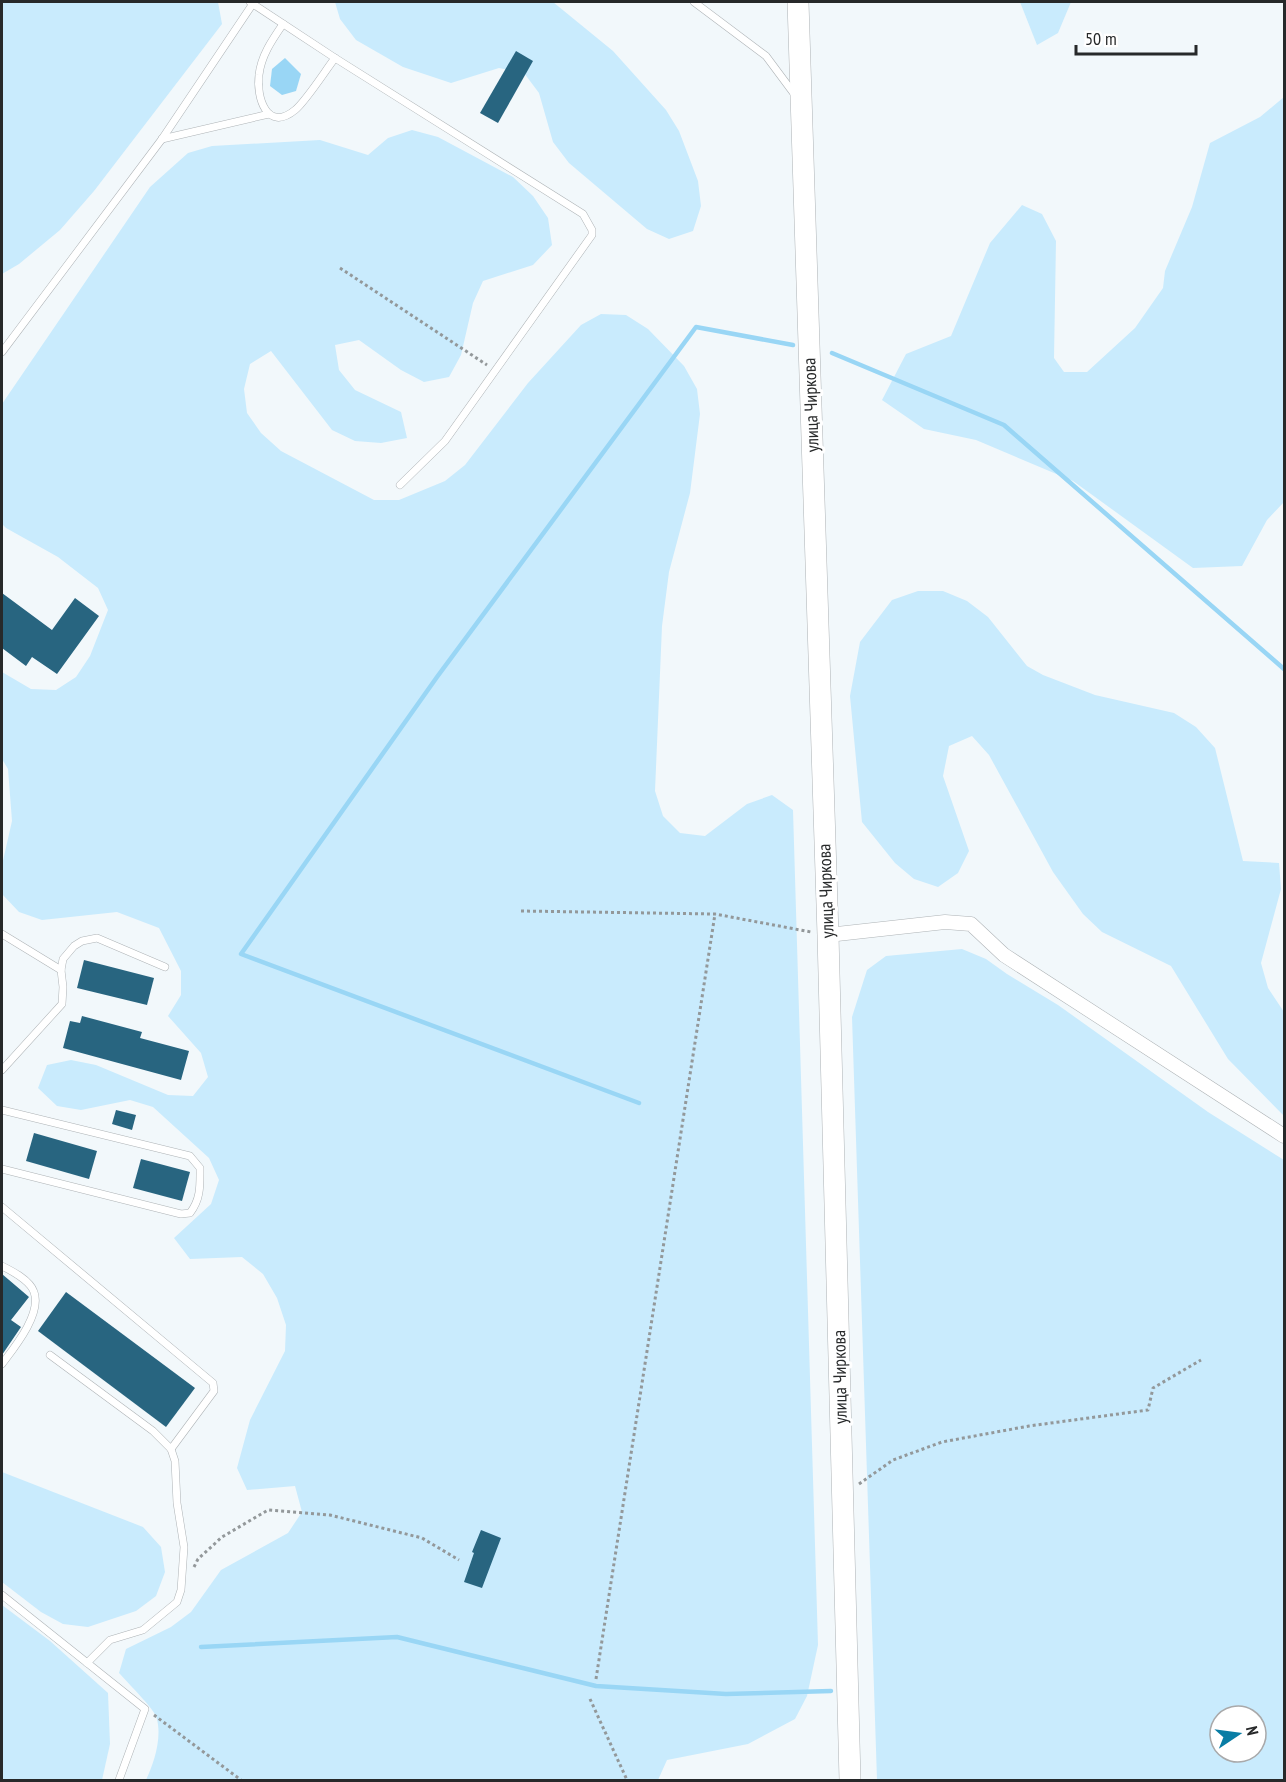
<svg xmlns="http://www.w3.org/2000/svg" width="1286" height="1782" font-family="'PT Sans Narrow',sans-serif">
<rect width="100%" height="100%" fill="#f2f8fb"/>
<g fill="#c9ebfd" fill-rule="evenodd">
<path d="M2,2H218L222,24L94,191L60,230L19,264L2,274Z"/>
<path d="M335,2H553L613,51L666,110L679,131L698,181L701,206L693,231L669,239L647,229L569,163L553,142L539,93L524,73L499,68L451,83L403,67L356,40L340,19Z"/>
<path d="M1020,2H1071L1058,33L1037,45Z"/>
<path d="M1284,97V502L1267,520L1242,566L1193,568L1073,481L976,440L924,429L882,400L906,354L951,336L990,243L1022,205L1042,214L1056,241L1054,358L1064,372H1087L1135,328L1163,288L1165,271L1192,207L1210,143L1260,117Z"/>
<path d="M412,130L438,137L513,177L533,196L548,218L552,245L533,265L483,281L473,303L461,355L449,377L424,382L401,370L359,340L335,345L339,370L355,390L401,412L407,438L381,443L355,441L332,430L271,351L250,364L244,389L247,413L261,433L281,451L374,500H399L445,481L465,465L528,383L581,325L601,314L626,315L648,329L684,366L697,389L700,414L690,493L669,572L662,626L655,791L663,816L680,833L705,836L747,804L772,795L793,810L818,1645L807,1696L795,1719L748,1744L667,1760L658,1780H146C154,1763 163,1736 156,1716C152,1707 127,1682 119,1673L126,1649L171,1627L191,1612L221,1570L288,1533L302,1512L295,1486L247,1490L237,1468L250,1420L285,1351L286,1325L277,1298L263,1274L242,1257L190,1259L174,1238L211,1204L219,1180L209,1158L153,1107L130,1100L81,1110L57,1106L38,1088L47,1065L71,1060L96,1065L168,1095L193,1096L208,1077L201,1053L168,1016L181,995V971L159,928L117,912L42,920L19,912L2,894V865L12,821L8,769L2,759V672L31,689L56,690L76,677L90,656L108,610L98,588L58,557L6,528L2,524V404L150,187L188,153L212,146L320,140L368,155L388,138Z"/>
<path d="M918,591H943L967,601L988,617L1027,666L1043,675L1095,695L1174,713L1196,727L1215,748L1243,861L1279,863L1281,889L1261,963L1268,988L1284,1012V1116L1228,1059L1171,966L1102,932L1083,914L1053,872L989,755L972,736L949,746L943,776L969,851L958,873L938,887L914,879L895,863L862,822L850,696L860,642L892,600Z"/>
<path d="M962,949L986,959L1007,974L1058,1005L1208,1112L1284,1160V1780H877L852,1017L867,970L886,956ZM1220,1716H1256V1752H1220Z"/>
<path d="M2,1472L143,1527L161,1547L165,1572L156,1596L136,1611L88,1627L63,1624L41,1612L2,1582Z"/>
<path d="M2,1605L50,1641L108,1693L110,1744L102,1780H2Z"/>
</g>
<path fill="#99d6f5" d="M285,58L301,74L296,91L282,95L270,86L272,69Z"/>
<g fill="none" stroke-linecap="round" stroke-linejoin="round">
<g stroke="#99d6f5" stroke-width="4.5">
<path d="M832,353L1004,425L1284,669"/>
<path d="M639,1103L241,954L437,677L696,327L793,345"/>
<path d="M201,1647L397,1637L596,1686L726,1694L831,1691"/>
</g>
</g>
<g fill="#286580">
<path d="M516,51L533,61L498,123L480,113Z"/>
<path d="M2,593L52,630L75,598L99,616L57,674L32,657L26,666L2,648Z"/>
<path d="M84,960L154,978L147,1005L77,988Z"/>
<path d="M82,1016L142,1032L140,1038L189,1051L181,1080L63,1048L70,1021L80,1023Z"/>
<path d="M116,1110L136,1115L132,1130L112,1124Z"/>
<path d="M34,1133L97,1151L89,1179L26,1161Z"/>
<path d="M141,1159L190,1172L182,1201L133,1188Z"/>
<path d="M2,1274L29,1297L11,1320L21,1327L2,1355Z"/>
<path d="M66,1292L195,1388L166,1427L38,1331Z"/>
<path d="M481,1530L501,1538L482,1588L464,1582L474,1553L472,1552Z"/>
</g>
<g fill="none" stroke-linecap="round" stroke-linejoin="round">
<defs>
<g id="lane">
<path d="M250,2L335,58L583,214L592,230V235L445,441L400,485"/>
<path d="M694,2L766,56L795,95"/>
<path d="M283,24C272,40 261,56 259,75C256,97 267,133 295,110C306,101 325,71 335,58"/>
<path d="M162,139L269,114"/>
<path d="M2,352L162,139L254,2"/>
<path d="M2,934L61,970"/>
<path d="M2,1070L62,1004L63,987L61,970L63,959L74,946L82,941L97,938L165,967"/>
<path d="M2,1110L190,1156L200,1168C200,1185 201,1199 190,1213L181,1214L2,1169"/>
<path d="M2,1207L213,1383L214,1391L171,1449"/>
<path d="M2,1266C12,1271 30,1280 34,1292C42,1314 14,1348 2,1364"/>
<path d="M50,1355L153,1431L171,1449L175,1461L177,1503L184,1547L181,1590L177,1602L143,1630L110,1640L87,1663"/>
<path d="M2,1595L145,1709L119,1780"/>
</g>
<path id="street" d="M828,935L945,922L971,924L1004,955L1284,1136"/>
<path id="primary" d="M798,2L828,935L850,1780"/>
</defs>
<use href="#lane" stroke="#aeb3b6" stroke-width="8"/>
<use href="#street" stroke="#aeb3b6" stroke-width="15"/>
<use href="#primary" stroke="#aeb3b6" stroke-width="22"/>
<g stroke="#93989a" stroke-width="3" stroke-dasharray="3 3" stroke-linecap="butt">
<path d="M340,268L487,365"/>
<path d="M521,911L715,914L811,932"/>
<path d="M859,1484L893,1460L942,1442L1029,1426L1148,1410L1153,1388L1201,1360"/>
<path d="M194,1567L198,1559L222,1537L268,1510L330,1515L422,1538L459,1560"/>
<path d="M596,1679L715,914"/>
<path d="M590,1699L627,1780"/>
<path d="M154,1715L241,1780"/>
</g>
<use href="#lane" stroke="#fff" stroke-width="7"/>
<use href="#street" stroke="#fff" stroke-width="14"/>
<use href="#primary" stroke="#fff" stroke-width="21"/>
</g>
<g text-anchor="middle" stroke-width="6" stroke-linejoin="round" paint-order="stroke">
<g font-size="18" fill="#27292a" stroke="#fff">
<text transform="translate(811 405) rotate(-92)" y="6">улица Чиркова</text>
<text transform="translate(826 891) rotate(-92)" y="6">улица Чиркова</text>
<text transform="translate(840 1377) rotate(-91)" y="6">улица Чиркова</text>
</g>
</g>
<rect width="1286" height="1782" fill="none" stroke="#27292a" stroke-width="6"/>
<g transform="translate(1238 1734) rotate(77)"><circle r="28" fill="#ffffff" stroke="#a9a9aa" stroke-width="1.5"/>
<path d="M0-4.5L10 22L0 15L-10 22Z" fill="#097da5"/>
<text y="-9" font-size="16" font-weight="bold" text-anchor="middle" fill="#27292a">N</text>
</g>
<path d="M1076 45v9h120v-9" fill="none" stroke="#27292a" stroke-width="3"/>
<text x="1085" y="45" font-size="18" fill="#27292a" stroke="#ffffff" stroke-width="4.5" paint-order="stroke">50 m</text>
</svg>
